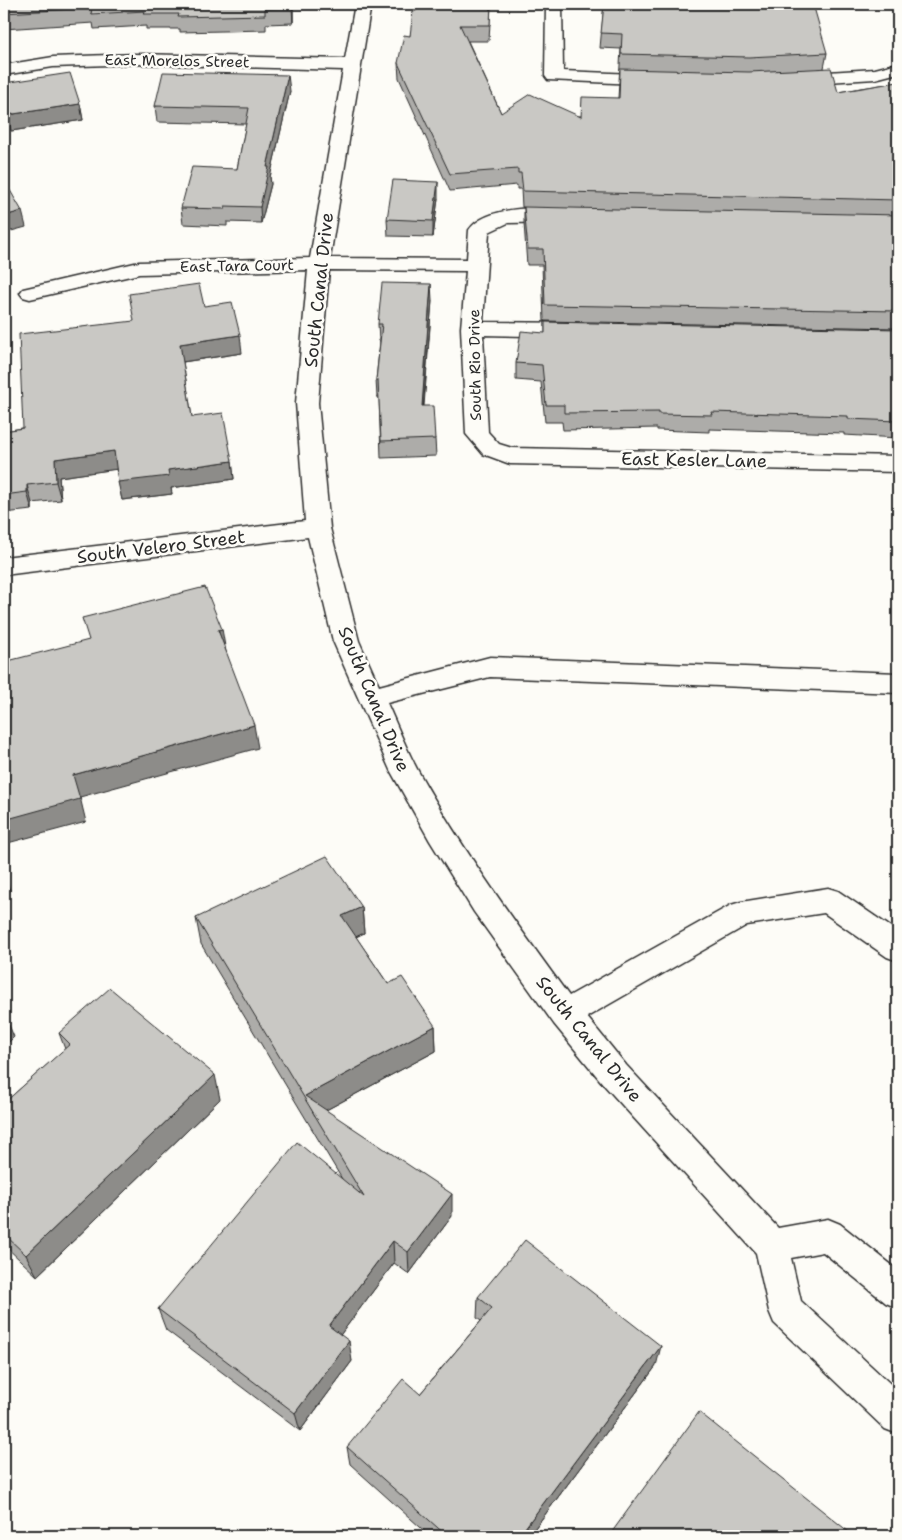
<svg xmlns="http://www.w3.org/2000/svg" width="902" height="1540" font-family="'Shantell Sans',sans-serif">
<rect width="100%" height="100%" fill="#fdfcf7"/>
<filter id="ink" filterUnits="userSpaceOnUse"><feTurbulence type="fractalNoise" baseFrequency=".02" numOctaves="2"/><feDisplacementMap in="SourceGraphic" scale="10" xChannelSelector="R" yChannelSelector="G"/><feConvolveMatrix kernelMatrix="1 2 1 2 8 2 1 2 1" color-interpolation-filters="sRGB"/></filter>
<g filter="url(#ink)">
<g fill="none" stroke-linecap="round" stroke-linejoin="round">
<defs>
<g id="minor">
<path d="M355,4H371L330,258L467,259L469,230C485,206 543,205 569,212L572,216L569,220L562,222L508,223L489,232L483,322L583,323L591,325L594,330L591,335L583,337L483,335L488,432L499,444L512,448L898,456V472L510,464L483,454L466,434L461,328L466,271L329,270L318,403L330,528L359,641L379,686L490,657L898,673V693L490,677L387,703C397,725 406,748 417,769C462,850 515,922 569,996L731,905L741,902L828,888L838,891L898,932V961L887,957L824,913L747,925L587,1017L626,1065L778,1228L828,1219L840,1224L898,1270V1308L886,1303L823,1252L791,1258L801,1301L898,1391V1434L885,1429L774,1323L769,1311L756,1253L604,1085L554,1024L474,912L430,841L390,770L333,641L308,537L4,575V557L305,521L296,403L308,270L139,274L30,299L23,297L20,293L23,289L139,262L310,258L343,70L137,64L53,67L4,75V65L53,57L137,54L345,59Z"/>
<path d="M546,4H562L563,71L658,75L664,76L667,80L664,84L658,85L548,80L545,76Z"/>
<path d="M898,63V73L875,79L796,84L790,83L787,79L790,75L796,74L875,69Z"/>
</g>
</defs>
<use href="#minor" stroke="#2b2b2b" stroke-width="3"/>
<use href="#minor" fill="#fdfcf7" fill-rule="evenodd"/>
</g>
<g fill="#adaca9" stroke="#2b2b2b">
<path d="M4,4H293V23L266,24V30L180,32V29H146V26L94,29L93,23L4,29Z"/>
<path d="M491,4L489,41H468L501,113L581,116L618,98L621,49L600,48L604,4L827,53L824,68L838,92L898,82V328L544,321L542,265H527L524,223V207H522L521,189H517V185L450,191L399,78L398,63L410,36L416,11Z"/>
<path d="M4,83L80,104L83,120L11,131L4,105Z"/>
<path d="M290,91L270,177L271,184L261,223L227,222V226L183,224L181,208L237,169L246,124L157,122L155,106Z"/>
<path d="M438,198L433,237L388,236L387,219Z"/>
<path d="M432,300L424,406L435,439L436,456L381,458L379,397H377L376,380L380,341H379L378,324Z"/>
<path d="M204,306L242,353L183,362L192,417L232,461L234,479L171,488L172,494L122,500L116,469L59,477L61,500L32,503V510L4,513V431L23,428L134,321Z"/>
<path d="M545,322L898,329V438L844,435V433L709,429V432L657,430V428L563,430L562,422H545L541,382L516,380V363L545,333Z"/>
<path d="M362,907L364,933L356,937L388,984L435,1026L436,1051L326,1110L452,1216L409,1274L394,1263L340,1335L352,1361L300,1431L166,1330L158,1309L342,1179L201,944L196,918Z"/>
<path d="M59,1033L220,1099L37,1276L4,1245V1103L65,1049Z"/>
<path d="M478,1297L656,1366L529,1536H430L350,1464L347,1447L420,1394L481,1321L477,1318Z"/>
</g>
<g fill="#8d8c89" stroke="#2b2b2b">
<path d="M292,4H293V23L292,8Z"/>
<path d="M288,75L290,91L270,177L271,184L261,223L260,207L267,167Z"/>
<path d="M80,104L83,120L11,131L7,115Z"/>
<path d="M438,182V198L433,237V221Z"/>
<path d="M22,211L26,227L4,233V216Z"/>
<path d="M431,284L432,300L422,423V406Z"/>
<path d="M240,335L242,353L182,362L180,344Z"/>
<path d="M114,451L118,469L59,477L61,500L56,482L55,459Z"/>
<path d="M232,461L234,479L171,488L172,494L122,500L118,482L168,470Z"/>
<path d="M27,485L32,503V510L27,492Z"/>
<path d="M222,629L226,652L218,630Z"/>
<path d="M254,725L258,748L80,797L86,822L4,844V820L73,775Z"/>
<path d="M4,875L10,890L4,904Z"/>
<path d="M362,907L364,933L345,942L342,916Z"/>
<path d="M4,1013L14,1037L4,1047Z"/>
<path d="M435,1026L436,1051L315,1116L305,1096Z"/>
<path d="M215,1075L220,1099L37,1276L26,1255Z"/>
<path d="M452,1194V1216L409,1274L408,1252Z"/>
<path d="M393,1241L394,1263L332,1346L329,1326Z"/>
<path d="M349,1341L352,1361L300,1431L295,1413Z"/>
<path d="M661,1346L656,1366L529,1536H519Z"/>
</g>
<g fill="#c9c8c4" stroke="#2b2b2b">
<path d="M4,4H292V8L265,9V15L178,17L179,14H144L145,11L91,14L92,8L4,13Z"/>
<path d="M417,4H491L490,25H460L501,113L530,94L581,117L582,97L619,98L620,69L749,72L831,68L838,92L898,82V200L523,191L521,173H518V169L450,174L398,63L404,35L410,36L413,11H416Z"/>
<path d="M604,4H813L827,53L749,57L621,54L622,34L601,33Z"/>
<path d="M163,72L288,75L267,167H269L260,207L225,206V209L181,208L192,167L237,169L249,108L155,106Z"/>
<path d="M70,73L80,104L7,115L4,102V83Z"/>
<path d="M4,180L22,211L4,216Z"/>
<path d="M393,180L438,182L433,221L387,219Z"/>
<path d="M524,207L898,215V311L545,305L543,249H528Z"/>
<path d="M382,283L431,284L422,406H433L435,439L381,441L378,380H376L382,324H378Z"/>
<path d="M199,284L204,306L232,302L240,335L180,344L192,417L223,413L232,461L168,470L169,476L118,482L114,451L55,459L56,482L27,485V492L4,495V431L23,428L19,334L134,321L129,294Z"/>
<path d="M545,322L898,329V421L848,419V416L711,412L712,415L659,414V412L564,413V405H546L542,365L516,363L521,331L545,333Z"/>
<path d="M205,587L222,629L218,630L254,725L73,775L80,799L4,820V662L89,640L82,618Z"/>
<path d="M327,856L362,907L342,916L388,984L402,977L435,1026L305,1096L452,1194L408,1252L393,1241L329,1326L349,1341L295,1413L158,1309L297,1142L364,1197L196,918Z"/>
<path d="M110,988L215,1075L26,1255L4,1234V1103L70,1044L59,1033Z"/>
<path d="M525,1240L661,1346L519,1536H447L347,1447L403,1379L420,1394L492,1308L478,1297Z"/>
<path d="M699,1412L854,1536H609Z"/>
<path d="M4,1530L10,1536H4Z"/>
</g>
</g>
<g text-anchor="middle" stroke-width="5" stroke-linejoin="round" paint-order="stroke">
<g font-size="15" fill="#2b2b2b" stroke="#fdfcf7">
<text transform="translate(177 61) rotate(1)" y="5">East Morelos Street</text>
<text transform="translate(237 266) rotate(-1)" y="5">East Tara Court</text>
<text transform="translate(475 365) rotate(-91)" y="5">South Rio Drive</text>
</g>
<g font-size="18" fill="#2b2b2b" stroke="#fdfcf7">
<text transform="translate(319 290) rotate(-84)" y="6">South Canal Drive</text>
<text transform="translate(694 460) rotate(1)" y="6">East Kesler Lane</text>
<text transform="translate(161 547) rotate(-7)" y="6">South Velero Street</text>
<text transform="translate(374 699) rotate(67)" y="6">South Canal Drive</text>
<text transform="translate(589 1039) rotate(51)" y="6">South Canal Drive</text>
</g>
</g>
<rect width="902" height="1540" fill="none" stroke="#fdfcf7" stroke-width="20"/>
<rect x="10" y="10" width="882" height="1520" fill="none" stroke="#2b2b2b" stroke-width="2" filter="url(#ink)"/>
</svg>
